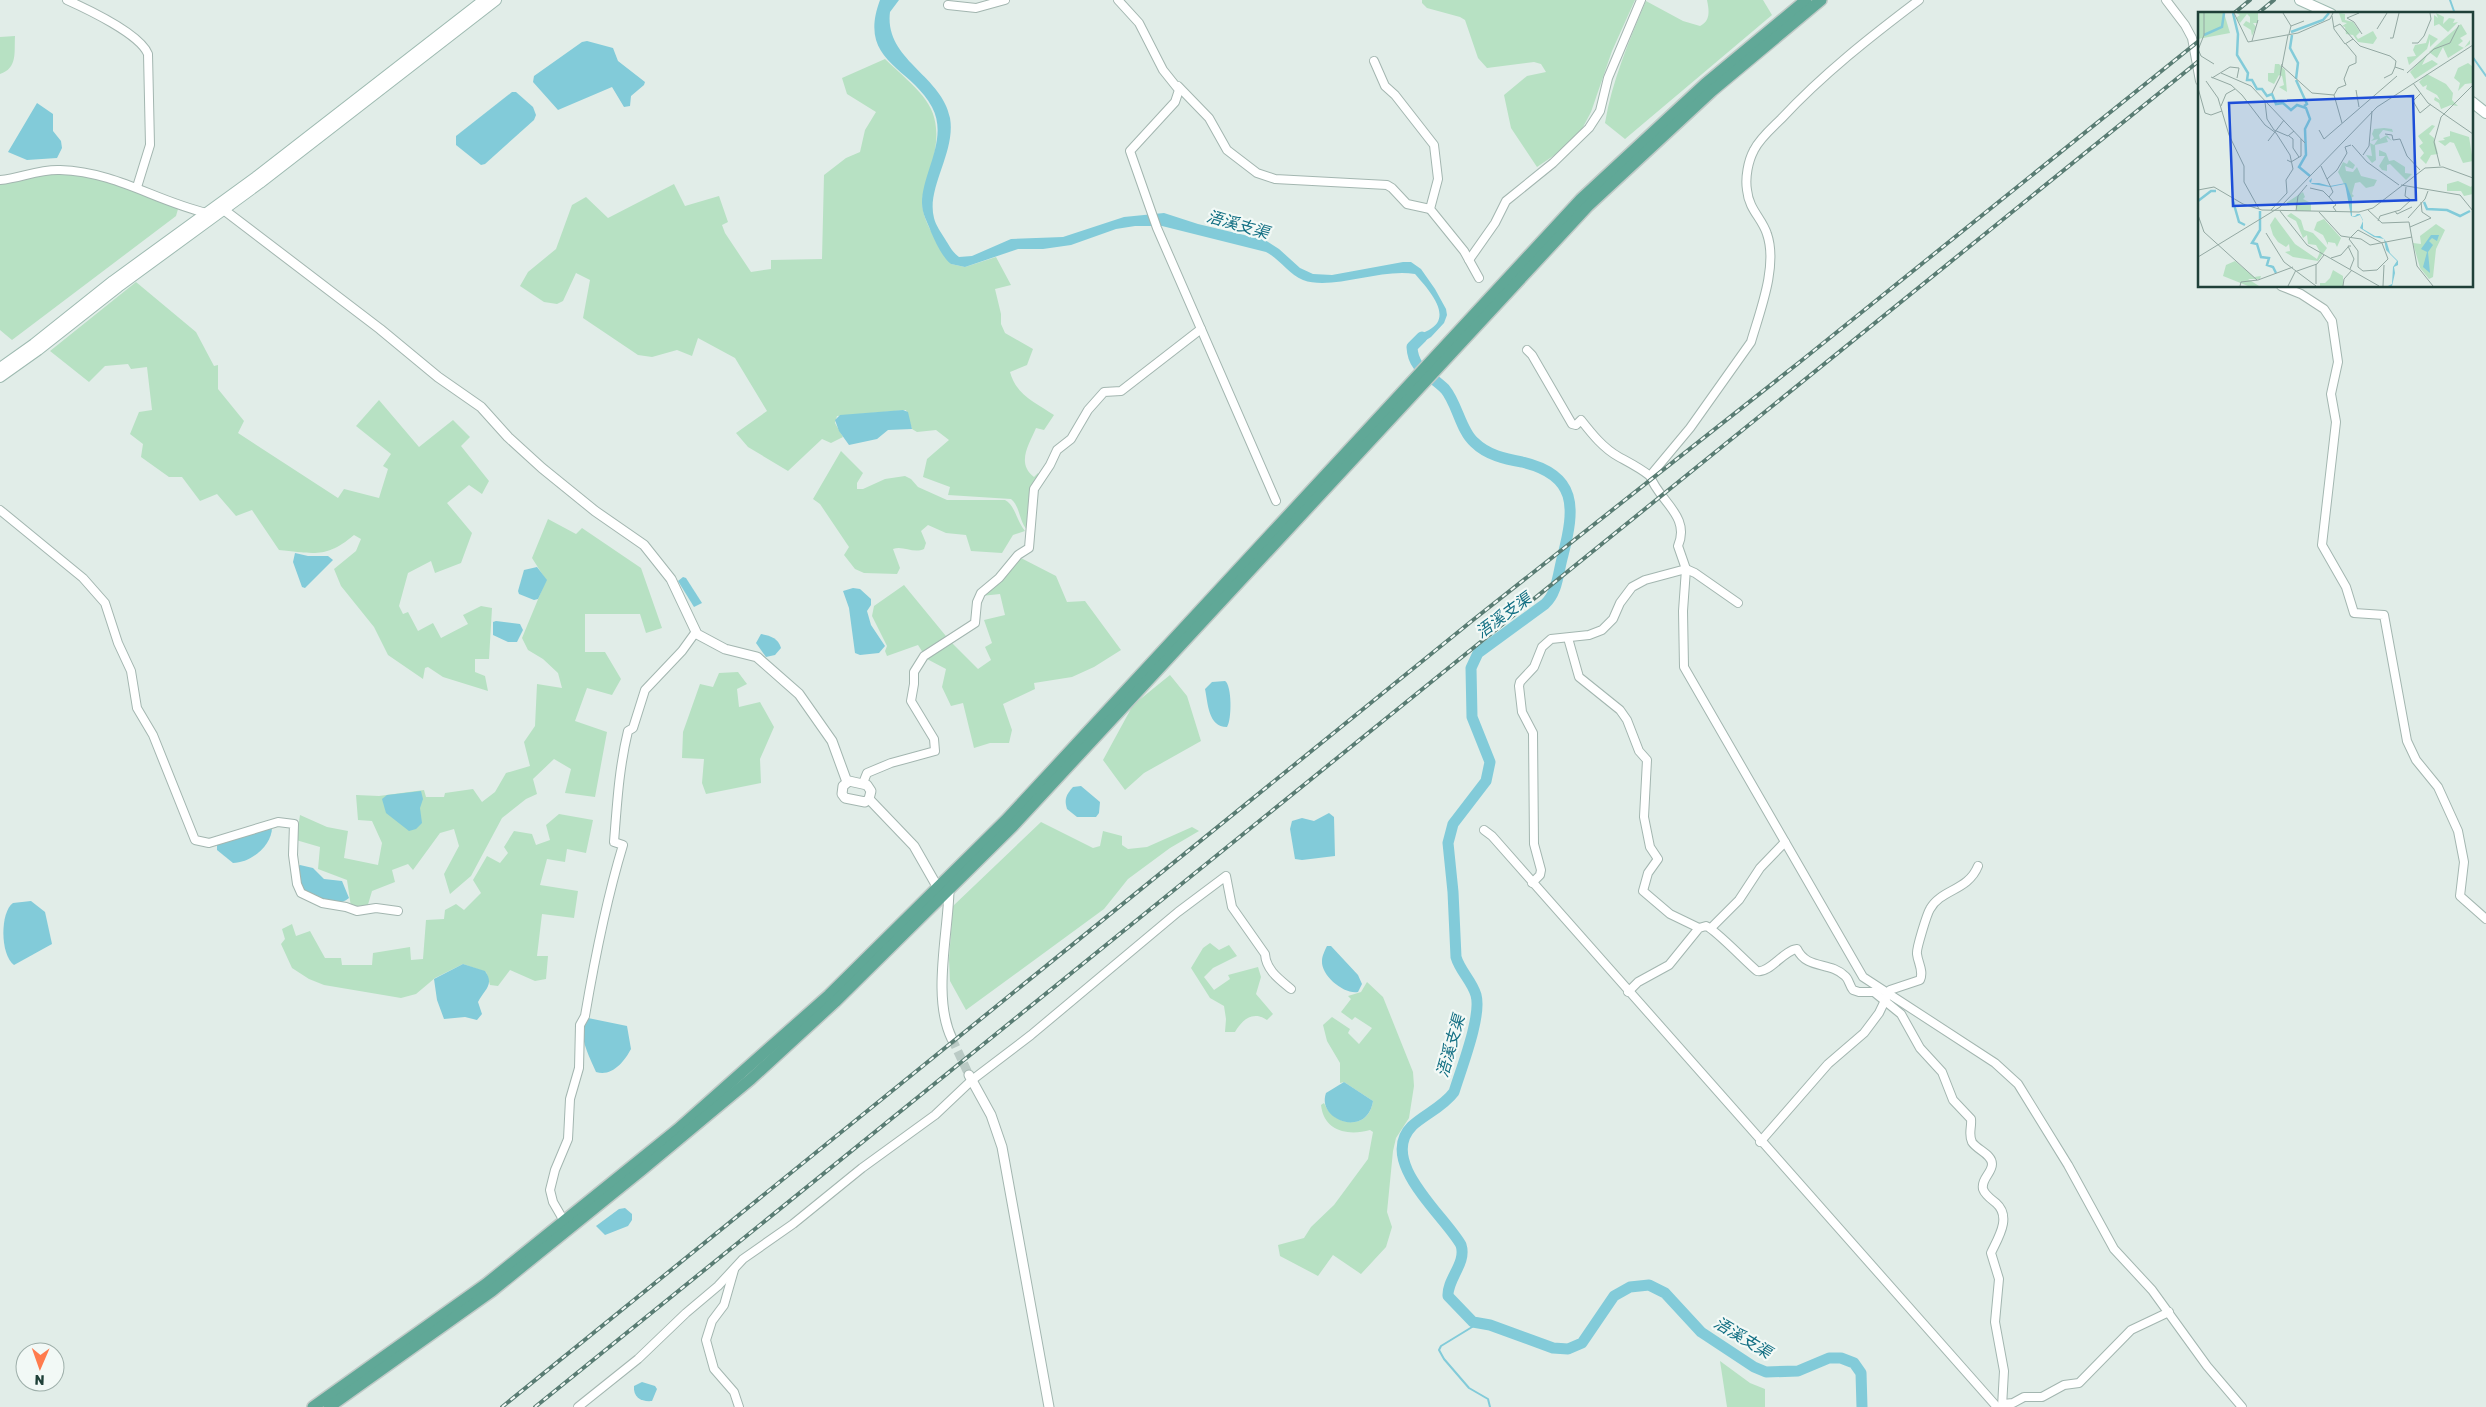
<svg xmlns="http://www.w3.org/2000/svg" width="2486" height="1407" font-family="Rubik,'Noto Sans SC',sans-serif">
<rect width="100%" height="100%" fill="#e1ede8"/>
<g fill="#b7e1c3">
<path d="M1422,0H1635L1612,51L1591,112L1582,129L1559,152L1537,167L1511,128L1504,95L1527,76L1546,72L1541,64L1534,62L1487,68L1478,58L1465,20L1460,17L1427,8L1422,3Z"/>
<path d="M1707,0H1763L1772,15L1625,139L1605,123C1612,81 1629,41 1646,1L1683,21L1700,26C1711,21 1709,10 1707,0Z"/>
<path d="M15,36C14,52 18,68 0,74V37Z"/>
<path d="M885,59C926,98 947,108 931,169C927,182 920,196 923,210C926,228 942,248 951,264L965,267L996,257L1011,285L995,289L1001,314V324L1005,333L1033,349L1027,365L1010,372C1016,395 1036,403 1054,415L1044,430L1036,428C1029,445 1016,463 1034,477L1038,473L1041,476L1027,530C1019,521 1020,506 1011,499L948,495L950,487L923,477L927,459L949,440L936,430L917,432L912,429L906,410L837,416L835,423L843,437L831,443L822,439L788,471L748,447L736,433L767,411L735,358L698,338L692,356L677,350L652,357L638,355L583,318L590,280L576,273L563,301L557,304L544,302L520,286L528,272L556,249L572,205L586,197L608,218L674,184L685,206L719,196L728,222L722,225L725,233L751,272L771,269V260L822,259L824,175L846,158L860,152L865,130L876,112L847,94L842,78Z"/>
<path d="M47,174C94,172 136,192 178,209L176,216L12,340L0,330V183Z"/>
<path d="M136,282L196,332L214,366L218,365V389L244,421L238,433L338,498L344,489L379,498L388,469L383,466L391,454L356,426L379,400L419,447L453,420L470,437L461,446L489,481L482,494L469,485L447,503L472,533L461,563L435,573L431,561L408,573L399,606L403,614L408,612L418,631L433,623L441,638L468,624L463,615L481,606L492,608L489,659H475V672L485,676L488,691L443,677L428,667L425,668L423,679L388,655L374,627L341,586L334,569L356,551L361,539L354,535C326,559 313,553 279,550L252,510L236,516L217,494L200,501L182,477H169L141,457L143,444L130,434L139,412L152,410L147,367L131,369L128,364L105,366L89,382L50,351Z"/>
<path d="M841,451L863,473L857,483V489H863L885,479L905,476L911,479L918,487L947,500H1005C1015,505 1017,522 1025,531L1013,535L1002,553L971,551L966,535L946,533L928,525L921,531L926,543L924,549C913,554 903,545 893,549L900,568L897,574L864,573L855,569L844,555L849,547L820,504L813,499Z"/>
<path d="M548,519L576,534L582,528L641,568L662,628L646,633L640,614H585V652H605L621,679L612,695L587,688L575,721L607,732L595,797L565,793L571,769L554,759L533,779L537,794L526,799L502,818L471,876L450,894L444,874L459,846L454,829L440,833L413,870L408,864L392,870L395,882L372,891L367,908L351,907L347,880L318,869L320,847L296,840L300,815L327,827L348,831L344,858L378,865L382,843L372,821L358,820L356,795L379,796L424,790L426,797H444L445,793L473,789L482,802L495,792L506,773L530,766L524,742L535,726L537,684L562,688L558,673L543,659L528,650L522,638L546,580L532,558Z"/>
<path d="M1019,557L1056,576L1067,602L1085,601L1121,650L1094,667L1072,677L1034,683L1035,689L1003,704L1012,730L1009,743H990L974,748L963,703L951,706L942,687L946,669L927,659L918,645L887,656L885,651L887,646L872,616L874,606L904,585L950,641L978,669L991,660L985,647L992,643L984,620L1005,615L1000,594L981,596Z"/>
<path d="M738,672L747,684L737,689L739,707L760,702L774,727L760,759L761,783L706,794L702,783L704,759L682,758L683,732L700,684L713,687L719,673Z"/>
<path d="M1170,675L1187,696L1201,741L1144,773L1125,790L1103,760L1133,705Z"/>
<path d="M559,814L593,820L586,853L567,849L565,862L547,859L540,885L578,891L574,918L542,914L537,956H548L546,979L535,981L510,970L498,986L490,985L486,972L463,964L435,978L416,994L401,998L324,985L309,979L292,968L281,944L285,939L282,929L292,924L296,936L310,931L325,958H341L342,965H372L373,953L410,947L411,960L423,959L426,920L444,919L445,910L456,904L464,910L481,893L473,880L487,856L500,863L508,853L504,847L514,831L532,834L536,845L550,840L546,825Z"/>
<path d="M1041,822L1093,848L1100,846L1103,831L1122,836V845L1128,849L1147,847L1192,827L1199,831L1170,848L1128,879L1104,909L966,1010L950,981L949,959L953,906Z"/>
<path d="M1210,943L1219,950L1229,945L1237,956L1213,968L1204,977L1214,990L1230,979L1228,975L1258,967L1261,977L1256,994L1273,1014L1267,1020C1253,1010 1242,1020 1235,1032H1225L1226,1019L1224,1006L1210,998L1191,968L1203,948Z"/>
<path d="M1367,982L1383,997L1413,1072L1414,1086L1409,1118L1396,1138L1393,1151L1387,1212L1392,1227L1386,1247L1361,1274L1333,1255L1318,1276L1280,1256L1278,1245L1304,1238L1311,1227L1334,1205L1368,1159L1373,1132L1370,1130C1349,1136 1324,1132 1321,1105L1324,1103C1334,1127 1369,1131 1373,1101L1344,1082L1340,1083V1063L1327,1041L1323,1025L1332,1017L1350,1029L1348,1033L1359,1044L1372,1028L1355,1017L1352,1020L1341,1012L1351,999L1348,996L1361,992Z"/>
<path d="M1720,1361L1750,1383L1765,1389V1407H1727Z"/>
</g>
<g fill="#82cbd9">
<path d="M880,0H899L890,12C884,60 942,75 950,118C956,152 926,188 934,218C936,226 941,232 945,239C949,245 952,252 959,257L972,256L1011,239L1063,237L1124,217L1164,213L1198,224L1265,240L1279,249L1300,268L1313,274L1332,275L1403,262H1411L1421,269L1435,289L1446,309L1447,315L1444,323L1431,337L1415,347H1408C1412,338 1421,334 1429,330C1455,316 1426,287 1415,274C1380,268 1332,291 1303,280C1289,275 1280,259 1266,252L1162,226H1135L1116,229L1071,245L1043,249H1018L965,267L951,264C942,257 936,243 931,232C928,223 922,214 922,203C922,173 949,139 932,107C910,66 857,62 880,0Z"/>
<path d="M587,41L613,48L618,61L645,82L644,85L631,96L630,106L624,107L612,87L558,110L533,82L534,76L582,42Z"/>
<path d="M512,92H516L533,107L536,115L534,120L485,164L481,165L456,145V136Z"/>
<path d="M37,103L53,114V131L61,141L62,148L57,158L27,160L8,152Z"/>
<path d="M903,410L908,412L912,429L888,430L877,439L849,445L839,431L835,420L840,415Z"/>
<path d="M295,553L308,556H328L333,560L305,588L302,587L293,562Z"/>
<path d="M537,567L547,580L538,599L534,600L519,594L518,591L524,570Z"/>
<path d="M683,577L686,578L702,603L694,607L678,581Z"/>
<path d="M853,588L860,589L871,599V605L867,611L871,625L885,646L879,653L860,655L855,653L849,608L843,591Z"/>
<path d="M496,621L520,624L523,630L517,642H508L493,635V622Z"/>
<path d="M761,634C771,636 778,638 781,648L775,655L766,657L756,643Z"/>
<path d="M1225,681C1232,685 1232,720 1227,727C1208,727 1208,703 1205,689L1212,682Z"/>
<path d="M1081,786L1100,802L1099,813L1096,817H1077L1067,809C1064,799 1066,795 1073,787Z"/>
<path d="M421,791L423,799L420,808L422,823L416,829L409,831L386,813L382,799L387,795Z"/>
<path d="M1329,813L1334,817L1335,856L1302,860L1295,859L1290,829L1292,821L1302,818L1314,821Z"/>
<path d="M272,826C273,845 251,863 233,863L217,850V843Z"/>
<path d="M300,865L313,868L324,879L342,881L349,898C335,910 317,897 302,891L297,867Z"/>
<path d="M31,901L45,912L52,944L14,965C0,955 0,912 13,903Z"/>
<path d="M1327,946H1331L1358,975L1362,984L1358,992C1345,995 1321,976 1322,961C1322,956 1325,950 1327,946Z"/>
<path d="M463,964L485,971C495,985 484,990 478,1002L482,1014L477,1020L465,1017L444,1019L437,1000L434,979Z"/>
<path d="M588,1018L627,1026L631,1049C624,1062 612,1077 596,1072C590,1057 575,1032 588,1018Z"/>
<path d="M1344,1082L1373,1101C1367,1139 1316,1120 1326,1093Z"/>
<path d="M625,1208L632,1214V1220L628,1226L605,1235L596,1226L619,1209Z"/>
<path d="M642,1382L655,1386L657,1389L652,1401C642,1402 633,1398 634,1386Z"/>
</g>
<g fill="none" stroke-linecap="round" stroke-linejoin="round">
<g stroke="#82cbd9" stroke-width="2">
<path d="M2450,0L2455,14"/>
<path d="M2472,56L2486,76"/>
<path d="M1477,1324L1441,1346L1439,1350L1444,1359L1469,1388L1488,1399L1490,1407"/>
</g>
<path stroke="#82cbd9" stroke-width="11" d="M1422,337L1412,347C1413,370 1430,374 1445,389C1457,403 1461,431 1474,442C1487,455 1505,459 1522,462C1578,475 1575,508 1563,555C1558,572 1558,592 1545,604L1478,653L1471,668L1472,717L1490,762L1486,781L1453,824L1448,843L1453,892L1456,957C1460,971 1472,981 1476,995C1482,1016 1461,1069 1454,1092C1443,1107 1425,1114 1412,1126C1377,1161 1445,1216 1461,1245C1467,1263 1447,1279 1448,1296L1473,1322L1490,1325L1553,1348L1568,1349L1582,1343L1614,1296L1630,1287L1649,1285L1665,1293L1701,1332L1754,1367L1766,1372L1798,1371L1829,1358H1841L1854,1363L1861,1373L1862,1407"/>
<path stroke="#bacac5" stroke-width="9" stroke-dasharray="9 4.5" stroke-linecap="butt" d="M952,1039L969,1075"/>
<defs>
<g id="minor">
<path d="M67,0C87,9 140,34 148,54L150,145L137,187"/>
<path d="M1118,0L1139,23L1163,70L1179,90L1175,102L1130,151L1157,228L1276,501"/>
<path d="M1919,0C1870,37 1823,74 1781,119C1772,128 1760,138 1754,150C1748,161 1745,178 1747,190C1749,210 1762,218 1767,234C1778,266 1760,311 1751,342L1690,428L1650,476C1659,501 1691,516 1678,546L1686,569L1683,611L1684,667L1863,977L1995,1063L2018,1084L2068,1165L2114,1249L2152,1290L2207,1366L2242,1407"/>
<path d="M2166,0L2185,25L2192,38L2200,81"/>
<path d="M948,5L976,8L1005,0"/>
<path d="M1374,61L1385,86L1395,95L1434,145L1438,179L1430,209L1464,251L1479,278"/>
<path d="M1178,86L1209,118L1227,150L1257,173L1275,179L1387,185L1392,188L1407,204L1430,209"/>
<path d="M0,180C21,178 39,169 60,170C117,172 155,201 207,213"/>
<path d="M1469,260L1495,223L1506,201L1553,163L1589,128L1600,111L1608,78L1641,0"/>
<path d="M2281,286L2301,294L2324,309L2332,321L2338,362L2331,394L2336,422L2322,545L2346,587L2354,613L2384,615L2407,741L2416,760L2438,787L2458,831L2464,862L2460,896L2486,919"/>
<path d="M1527,350L1532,355L1572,424L1576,425L1581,420C1592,434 1603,448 1619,457C1630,463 1640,468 1650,476"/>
<path d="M0,510L83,578L105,603L118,643L131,671L137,708L153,735L195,840L209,843L278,822L294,824L293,855L297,884L301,893L322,903L346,907L357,911L376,908L398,911"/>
<path d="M1568,638L1579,677L1620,710L1627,720L1639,751L1647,760L1644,817L1650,847L1658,859L1648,873L1643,891L1670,914L1699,928"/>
<path d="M863,783L867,773L891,763L935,751L934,739L911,701L914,684V672L924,656L975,623L977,602L981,593L999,578L1018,555L1029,548L1034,489L1050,465L1057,450L1071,439L1088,410L1104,392L1121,391L1201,329"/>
<path d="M1484,830L1492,836L1997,1407"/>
<path d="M1532,883L1540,875L1541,870L1534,844L1533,733L1522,712L1519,686L1520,682L1534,667L1542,647L1551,639L1589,635L1602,630L1613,619L1620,603L1632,587L1645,580L1686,569L1695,573L1738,603"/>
<path d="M1711,928L1739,900L1760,868L1785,842"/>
<path d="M1628,992L1638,982L1669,965L1699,928L1706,926C1715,929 1746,962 1757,971C1769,974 1784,950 1797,949C1807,970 1830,961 1845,976C1849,979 1849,985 1853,990L1859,992H1874L1901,1014L1920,1048L1942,1072L1953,1100L1971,1119C1972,1127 1968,1134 1972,1142C1977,1150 1992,1154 1992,1164C1992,1173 1981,1179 1983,1189C1985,1195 1991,1199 1996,1203C2012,1217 1998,1238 1991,1253L1999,1279L1995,1322L2004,1371L2002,1407"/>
<path d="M1760,1142L1828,1064L1864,1033L1879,1013L1890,990L1920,980C1924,971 1918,963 1917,954C1916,949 1927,914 1930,909C1941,889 1968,891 1978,866"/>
<path d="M564,1221L553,1202L550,1190L555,1170L568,1139L570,1099L579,1068L580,1025L585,1016C595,957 606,901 623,845L614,842C617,804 619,768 628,731L633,728L645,690L682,651L695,633"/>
<path d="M734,1270L724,1305L712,1321L706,1340L714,1369L734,1392L739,1407"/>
<path d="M2003,1404L2013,1403L2024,1397H2042L2064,1385L2079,1383L2131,1330L2169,1312"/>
<path d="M578,1407L638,1359L686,1313L718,1286L743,1259L793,1224L862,1168L935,1115L972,1080L1031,1035L1178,912L1226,876L1232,907L1265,954C1266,970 1279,979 1291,989"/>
</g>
<g id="tertiary">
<path d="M224,210L380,329L438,377L481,407L508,437L542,468L595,511L644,545L671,579L697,634L725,649L757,657L799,694L832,741L847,782"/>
<path d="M849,781L867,785L871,791L869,799L865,802L845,798L842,794L843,786Z"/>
<path d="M869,799L914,846L938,888"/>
<path d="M949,891C948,935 932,998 952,1039"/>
<path d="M969,1075L991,1115L1002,1147L1049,1407"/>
</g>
<g id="secondary">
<path d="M2300,0L2331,14"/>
<path d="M2472,102L2486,113"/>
<path d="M0,368L34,344L113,281L256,177L484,0"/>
<path d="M0,377L38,350L118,287L260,183L496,0"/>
</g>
<g id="primary">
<path d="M313,1407L486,1284L678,1129L829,995L1006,820L1581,199L1705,84L1806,0"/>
<path d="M329,1407L492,1291L643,1169L751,1079L835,1002L1013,826L1588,206L1712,91L1821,0"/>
</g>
</defs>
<use href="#minor" stroke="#a3b6b0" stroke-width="10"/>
<use href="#tertiary" stroke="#a3b6b0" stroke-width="11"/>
<use href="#secondary" stroke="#9ebab1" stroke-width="12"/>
<use href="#primary" stroke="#c0cac7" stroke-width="14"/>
<use href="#minor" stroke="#fff" stroke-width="8"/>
<use href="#tertiary" stroke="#fff" stroke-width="9"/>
<use href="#secondary" stroke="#fff" stroke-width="10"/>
<use href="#primary" stroke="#60a897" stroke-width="11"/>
<defs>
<g id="rail">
<path d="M2233,14L2250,0"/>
<path d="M2257,14L2274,0"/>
<path d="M502,1407L1473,620L1801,361L2200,40"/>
<path d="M535,1407L2200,60"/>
</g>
</defs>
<use href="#rail" stroke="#597c73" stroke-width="4"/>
<use href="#rail" stroke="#f2f9f6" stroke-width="2" stroke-dasharray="5.5" stroke-linecap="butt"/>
</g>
<g text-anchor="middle" stroke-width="4.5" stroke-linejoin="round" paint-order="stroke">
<g font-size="16" font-style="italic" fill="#126f83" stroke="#f2f9f6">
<text transform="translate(1238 224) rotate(16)" y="6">浯溪支渠</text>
<text transform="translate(1503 615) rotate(-36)" y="6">浯溪支渠</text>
<text transform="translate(1450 1046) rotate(-74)" y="6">浯溪支渠</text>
<text transform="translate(1743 1337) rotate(31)" y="6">浯溪支渠</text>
</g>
</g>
<g transform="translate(2198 12)">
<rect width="275" height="275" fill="#e1ede8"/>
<path d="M0,1H26L32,21L0,27ZM38,1H60V11H55L58,15L54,24L53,18L45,13L48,9L52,11V5L49,2L42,11L38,6L42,3ZM141,1L147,2V8L155,10L162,20L158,24L160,27L175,19L179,26L175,32L160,30L155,23L148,22L147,15L144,14L149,11L144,10ZM238,1L246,5L245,12L251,6L257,7L255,11L260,10L250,20L241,12L236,14V3L240,6ZM263,12L269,22L262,26L265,29L260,33L266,36L272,28V32L250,46L245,35L239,46L231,40ZM231,22L240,27L232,35V27L229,37L211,53L209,45L218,44L215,38L217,33L228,31ZM230,41L224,53L234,48L240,52L217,67L212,60ZM275,47V71L267,72L260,79L262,71L256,66L260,56L270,51L274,54ZM77,52H81L87,58L89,80L81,75L86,73L84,64L81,63L76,72L70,69V61H76ZM229,62L248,72L255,81L254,88L260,94L253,93L243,97L241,91L236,88L237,85L242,88L239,83L228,77L229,73L225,75L221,70ZM234,113L237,114L231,122L236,126L240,142L233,143L228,152L222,146L226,141L221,134L225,131L220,124ZM186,116L194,117L195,120L185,118L181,123L182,127L189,123L194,129L188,125L190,130L177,133L178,148L174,151L168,143L174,144L172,131L176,133L180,127L173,129L176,126L174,122L176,117ZM252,119L271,125L275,149L265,151L256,131L252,130L247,134L240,129L247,128L245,126L252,124ZM181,138L188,141L191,149L196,148L207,155V161L214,162L208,168L192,152L189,153V159L184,158L181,154L187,144H181ZM151,148L157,153L155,157L147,154L148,159L155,160L159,155L163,164L179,168L176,174L168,176L162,170L157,171L154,182L156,184L153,186L140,160L145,150L149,152ZM260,169L273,175L275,172V182L266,184L263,179H249V172ZM105,180L107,185L105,187L113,191V199H99L97,192L93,191L90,194L88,191ZM93,201L103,208L106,218L115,221L129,236L120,249L95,245L87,240L92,239L91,232L88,235L80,230L75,223L72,213L77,205L97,232L119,247L122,240L118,233L110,232L109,223L105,226L98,209L89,204ZM126,207L143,226L139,235L137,231L130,230V233L125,223L116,218L119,210ZM238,212L247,218L238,237L235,265L231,267L222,256L215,231L223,232L222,224ZM37,249L56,265L63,264L62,267H50L61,274H50L25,264L28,253ZM135,258L145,264V274H122V271H127L132,266Z" fill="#b7e1c3"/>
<path d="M114,166L113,171H121L132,174L148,171L154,187V204H157L159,202H162L165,208V217L177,224H182L186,227L189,231L192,241L200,249V253L196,255L197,261L194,274H190L194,272L195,255L199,249L188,238L186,227L176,225L162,216L165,209L162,203L157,205L153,204L147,172L132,175L114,172L111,169ZM233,223H241L239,229L234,226L231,229L235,233L230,240L232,261L225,255L229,240L223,237Z" fill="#82cbd9"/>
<path fill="none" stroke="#82cbd9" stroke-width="2.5" d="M35,1L40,22L39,43L50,61L49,68H54L59,77H64L69,84L74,82L78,92L85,91L93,98L99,93L108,96L112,107L107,117L108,143L101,155L112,164M93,20L125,8L131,1M6,23L24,15L26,1M94,23L92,36L100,51L98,67M98,68L109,92L106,94M0,189L13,179H18M35,189L41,210L47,213M226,190L229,197L249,198L262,204L272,199M62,199V218L54,231L59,232L63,245L71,246L69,253L75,255L78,261"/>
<path fill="none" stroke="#93a8a2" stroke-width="1" d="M36,1L50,30L100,21L132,7L135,1M85,1L93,14M161,1L149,6L156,10L164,22M134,4L136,17L147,32L155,27L162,34L192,44L198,49L197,55L206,58M136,15L142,12L155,27M179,17L189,1M91,22L93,14L106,9M90,23L84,54L114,81L136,83L144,111M192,26H195L201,1M54,29L60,8M214,31H220L226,24L233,7L232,1M0,37L3,44L16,52M0,38L6,23V1M23,61L53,74L107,131M209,61L236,37L252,31L261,13M13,65L33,73L44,83L67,113L78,121L92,143L95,157L88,168L89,181L73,198M14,66L32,55L41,56L39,66M186,66L194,62L197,55M8,69L20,86L31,123L46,154V170L61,197M215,71L230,91L275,122M0,76L7,101L13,103L24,99M158,78L161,95M74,81L82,65L84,52M223,81L215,89L222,101L233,92M136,83L140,76L148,73L146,67L151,54L158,51V44L148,32M67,90L69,107L76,118L90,124L96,119M23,94L28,82L37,77M121,118L126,127L199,64M187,122L194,123L195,128L202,127L209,144L222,158M91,124L95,127V136L101,145M70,129L86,108M154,133L169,150L201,173M165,143L171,134L174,99M89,148L93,150L103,144V127M123,154L135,180L131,185L138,193L135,195L138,199M242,154L236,130L243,105L275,73M129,167L139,158L149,141L147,135L153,133M203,173L262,183L275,199M112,176L125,179L131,185M0,178L16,175L45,192L64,198L161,200L175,196L227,156L245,155L275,166M170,198L184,211L211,210L219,254L235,274M82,199L109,233L181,274M98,199L100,184L109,173M197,199L199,202L214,195M121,200L143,224L163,227L172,233L214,225M0,203L6,220L59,268M210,206L227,187L230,179M180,209L182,204L202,198L213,188L207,184L208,175M212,215L233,206L224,200L223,190M160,218L184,231L190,247L179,258L165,259L160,255V239L151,227ZM68,221L86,250L118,274M0,245L82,195L179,95L275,33M133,246L143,243L150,235M152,257L156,247L150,234H153M99,259L119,252L126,243M118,272V252M42,274L43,270L60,268L95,255M90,274L98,258M145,274L146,267L154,258M185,274L186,253"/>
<path fill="#1d4ed8" fill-opacity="0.15" stroke="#1d4ed8" stroke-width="2.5" d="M215,84L218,188L35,194L31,91Z"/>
<rect width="275" height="275" fill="none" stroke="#1f4038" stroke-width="2.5"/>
</g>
<g transform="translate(40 1367) rotate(182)"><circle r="24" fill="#f2f9f6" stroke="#9eafaa"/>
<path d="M0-4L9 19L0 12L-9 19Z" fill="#ff7b4d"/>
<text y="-8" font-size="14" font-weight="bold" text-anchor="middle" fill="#1f4038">N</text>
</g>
</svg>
